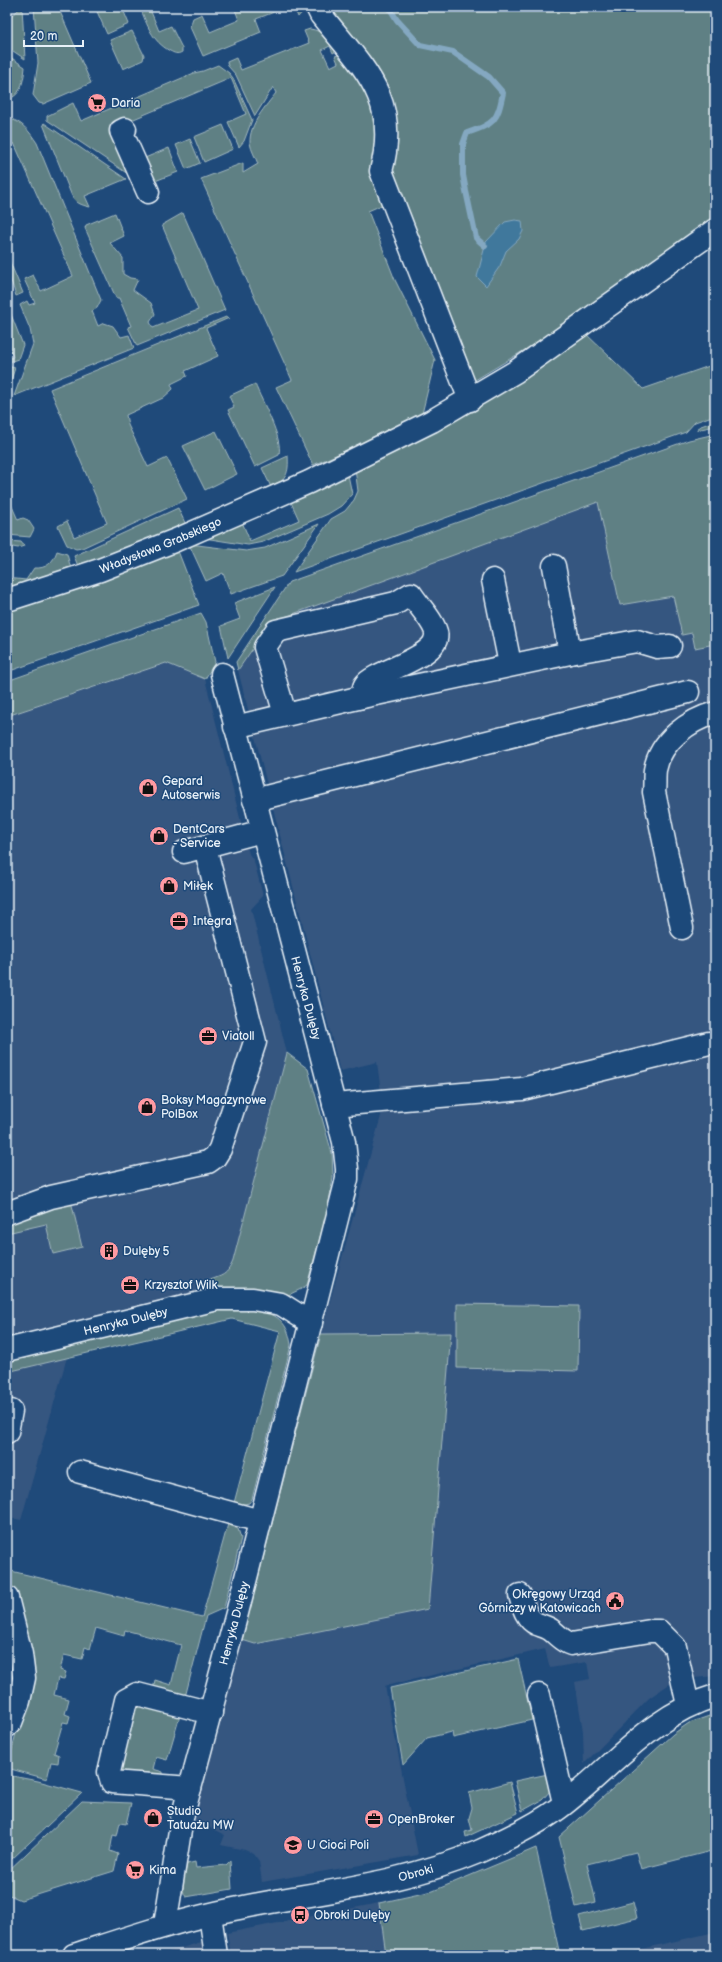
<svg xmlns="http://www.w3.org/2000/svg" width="722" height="1962" font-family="'Balsamiq Sans',sans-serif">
<rect width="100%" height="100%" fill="#1f4a7a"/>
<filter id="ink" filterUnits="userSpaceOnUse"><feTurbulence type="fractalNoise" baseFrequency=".025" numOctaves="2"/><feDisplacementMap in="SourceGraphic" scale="8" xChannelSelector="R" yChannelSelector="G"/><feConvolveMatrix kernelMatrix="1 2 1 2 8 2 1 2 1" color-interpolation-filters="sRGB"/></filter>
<g filter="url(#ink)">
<g fill="#365680">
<path d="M598,502L620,605L673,596L682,635L692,633L695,648L715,644V1676L693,1678L689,1676L671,1683L649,1698L584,1764L583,1731L575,1682L590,1679L587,1662L550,1668L545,1649L385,1686L418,1855L262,1882L259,1861L254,1854L245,1850L221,1845L225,1835L193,1820L242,1640L255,1644L428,1609L450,1333L321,1334L381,1116L382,1101L380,1085L377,1062L340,1071L238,670L270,622Z"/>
<path d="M166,663L205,679L249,854L254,861L263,896L251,909L287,1053L233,1261L227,1272L220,1278L208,1281L209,1290L7,1340V716Z"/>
<path d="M67,1357L21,1520L7,1517V1372Z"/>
<path d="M379,1903L386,1955H231L227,1933Z"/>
<path d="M715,1932V1955H615Z"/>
<path d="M208,1940L210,1955H158Z"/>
</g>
<g fill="#5e8084" stroke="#a3b8be">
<path d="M22,7L25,59L7,47V19Z"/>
<path d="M34,7H58L91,83L43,104L39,103L33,95L38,63Z"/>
<path d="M95,7H122L129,24L107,34Z"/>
<path d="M140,7H149L159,31L171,26L182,48V52C177,55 174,53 170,51C152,41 147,25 140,7Z"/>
<path d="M234,7H287L256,19L261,32L203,56L190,27L193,18L202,14L210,32L239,20Z"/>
<path d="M294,7H304V10L298,17Z"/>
<path d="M330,7H715V222L571,322L475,380L470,379L390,171C417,100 364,62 330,7Z"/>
<path d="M310,29C324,31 329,39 338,50L333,53L330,46L322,50L330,67L338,63L335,56L346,53L377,110L376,158L370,172L384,204L368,211L395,280L435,360L421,418L313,465L276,387L292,380L201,179L243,163V173L258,164C256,158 251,150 250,143C249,124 266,106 276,93L273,87L255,116L236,75L228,66L227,62L236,58L241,70L309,43L304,31Z"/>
<path d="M132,31L144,55L143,60L123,69L110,40Z"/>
<path d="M7,55L25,67C24,77 22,94 11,98L7,85Z"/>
<path d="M218,65L229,73L233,78L252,120L244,141L239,147L228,122L246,114L231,78L122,124L134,178L47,120V116L73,103L81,121L194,73L203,71Z"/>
<path d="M7,118C22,121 29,131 37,143L101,300L97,308L92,311L98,326L104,323L113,326L121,337L129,335L134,348L14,396L33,344L30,329L20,305L27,301L29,305L35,303L24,279L33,275L41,291L73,276L14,143L7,146Z"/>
<path d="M44,123L126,179L85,196L90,207C81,205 75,203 71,194L43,124Z"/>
<path d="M223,125L233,149L204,162L194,137Z"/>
<path d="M190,139L200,163L186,169L176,145Z"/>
<path d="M169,148L178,172L150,183L140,160Z"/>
<path d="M115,213L124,236L110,243L123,258V274L130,278L138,279L133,290L151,303L155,314L150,322L153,328L198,310L162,225L183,213L225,310L137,346L128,327L131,326L119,298H116L85,228L86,225Z"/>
<path d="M7,255L23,293L16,296L7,268Z"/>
<path d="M10,312L23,345L18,359L9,362L7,360L13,357L7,337V313Z"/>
<path d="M226,317L229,318L206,328L218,356L185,371L187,376L171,384L173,389L163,398L126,415L128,425L148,467L167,458L187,499L82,548L76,549L67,545L58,526L67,521L74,537L107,523L50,389Z"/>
<path d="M582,330L643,389L715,364V415L695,422L686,432L294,572L331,519L345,511L354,500L358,491L355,469Z"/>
<path d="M7,366L15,368L7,392Z"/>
<path d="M255,384C262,402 283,437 279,455L255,467L228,410L234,407L229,396Z"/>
<path d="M715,421V426L696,430L701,426Z"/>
<path d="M216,431L237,474L205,490L183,446Z"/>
<path d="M715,434V644L695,648L692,633L682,635L673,596L620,605L598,502L271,622L238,670L236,662L289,582L689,440Z"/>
<path d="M288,456C289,473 287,480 271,487L262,468Z"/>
<path d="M348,475L352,494L341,506L328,514L263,542L248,545L204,538L242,522L250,541L299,520L290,500Z"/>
<path d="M7,495L18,520L23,518L28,520L34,529L30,537L7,535Z"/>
<path d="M178,508L186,525L78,566L74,556Z"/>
<path d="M319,524L282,576L231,594L223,573L206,581L189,544L246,551L265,548Z"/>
<path d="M7,541L21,542L24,546L18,548L7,546Z"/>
<path d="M57,551L67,554L71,569L7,588V578L26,580L34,568C46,569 53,563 57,551Z"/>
<path d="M178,551L199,605L7,672V610L75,590Z"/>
<path d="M275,587L228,658L221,626L240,619L234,603Z"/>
<path d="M201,613L206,622L215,662L205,679L166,663L7,716V681Z"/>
<path d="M287,1053L308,1069L332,1153L333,1177L328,1208L307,1285L301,1289L284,1297L205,1290L203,1287L206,1282C220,1275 226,1278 233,1261Z"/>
<path d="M71,1201L82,1247L53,1254L46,1224L7,1233V1222Z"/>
<path d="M457,1304L579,1306L578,1371L457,1368Z"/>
<path d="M259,1309C279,1316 288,1323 291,1345L252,1499L249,1503L240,1505L234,1503L280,1331L232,1319L7,1372V1359L210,1310Z"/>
<path d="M451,1333L428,1609L255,1644L242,1640L321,1334Z"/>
<path d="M228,1524L238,1529L241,1538L224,1608L206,1616L184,1701L153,1690L155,1680L171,1685L181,1645L125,1630L124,1636L96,1628L90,1649L85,1647L82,1659L64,1655L60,1670L66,1672L64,1679L58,1678L54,1695L69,1699L65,1714L70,1716L68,1723L63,1722L54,1753L59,1755L58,1763L51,1762L47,1779L7,1768V1762H9L23,1704L25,1651L7,1582V1570L202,1617Z"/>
<path d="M7,1619L19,1676L7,1710Z"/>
<path d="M518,1659L532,1720L453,1738L452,1732L427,1738L403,1765L390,1688Z"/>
<path d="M132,1704L181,1712L167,1760L156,1757L153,1769L163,1772V1779L122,1778L115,1763Z"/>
<path d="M715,1714V1850L641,1869L636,1852L587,1864L596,1902L576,1907L559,1837L673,1734L689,1723Z"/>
<path d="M548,1774L551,1790L542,1800L522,1811L515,1781Z"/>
<path d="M7,1775L38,1781L82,1793L12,1859L7,1839Z"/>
<path d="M510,1782L518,1813L466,1837L465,1832L472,1830L469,1818L472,1808L469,1793Z"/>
<path d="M82,1801L131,1803L126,1824L120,1823L117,1836L113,1835L110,1851L118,1854L114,1871L21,1900L7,1894V1872Z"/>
<path d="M536,1848L560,1955H386L379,1903L433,1891Z"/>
<path d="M230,1861L232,1889L186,1897C179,1888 185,1874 187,1864L195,1862L196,1868L226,1865Z"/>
<path d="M633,1902L637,1918L583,1931L579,1916Z"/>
</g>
<path fill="#41789c" stroke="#84a8c1" d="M515,220L522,221L523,231L519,239L506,251L500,266L486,286L477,277L486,242L505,222Z"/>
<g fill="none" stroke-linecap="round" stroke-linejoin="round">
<path stroke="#84a8c1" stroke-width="6" d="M389,7L397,20L420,45L453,52L489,77L503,93C497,122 495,123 467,133L463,144V175L466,191L476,238L485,246"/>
<defs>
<g id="minor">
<path d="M317,7L321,15C362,67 401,98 381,171L470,400"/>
<path d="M125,129L121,131L148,192"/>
<path d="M554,566L570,653"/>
<path d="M493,580L510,664"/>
<path id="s1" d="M7,600L100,570L176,540L309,482L432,421L515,372L715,230"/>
<path d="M285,714L265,647L276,631L396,603L411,594C418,605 430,617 435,629C447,657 375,670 365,685C363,688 363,694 362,697"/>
<path d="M235,727L362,697L570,653L637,641L657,647L670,646"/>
<path d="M254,800L688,692"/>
<path d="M184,852L262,831"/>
<path d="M682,928L654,792C655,785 654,777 655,770C660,741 689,720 715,713"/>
<path d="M334,1105L522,1089L709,1043"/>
<path d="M7,1213L51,1197L208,1162L215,1157L220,1149L255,1042L205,847"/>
<path id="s2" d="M7,1350L217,1299H253L281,1304L311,1323"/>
<path d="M7,1432L11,1411"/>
<path d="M80,1472L260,1521"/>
<path d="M520,1595C523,1606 526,1619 537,1624C542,1626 547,1627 551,1630C559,1636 562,1641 571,1644L650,1631H659L675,1647L688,1705"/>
<path d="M7,1598L21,1654L24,1678L19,1701L11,1722L7,1726"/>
<path d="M539,1695L564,1803"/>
<path d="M190,1788L112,1782L109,1772L126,1700L137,1694L211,1713"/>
<path d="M210,1915L216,1955"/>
<path id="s3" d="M165,1925L182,1818L237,1613L347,1179V1169L344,1142L222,674"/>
<path id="s4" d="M74,1955C127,1938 179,1920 234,1909C316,1892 400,1885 478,1852C505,1840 535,1826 559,1808C611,1769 650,1715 715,1696"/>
</g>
</defs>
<use href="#minor" stroke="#e8f1f8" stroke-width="25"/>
<use href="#minor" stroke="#1f4a7a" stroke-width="22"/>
</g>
</g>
<defs>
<symbol id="supermarket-disc" viewBox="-11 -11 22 22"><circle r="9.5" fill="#ff9aa2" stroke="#1f4a7a"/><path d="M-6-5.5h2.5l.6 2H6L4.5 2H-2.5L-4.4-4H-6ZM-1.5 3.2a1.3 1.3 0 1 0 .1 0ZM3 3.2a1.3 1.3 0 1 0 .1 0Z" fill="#111"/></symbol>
<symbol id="shop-disc" viewBox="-11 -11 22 22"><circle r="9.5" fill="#ff9aa2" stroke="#1f4a7a"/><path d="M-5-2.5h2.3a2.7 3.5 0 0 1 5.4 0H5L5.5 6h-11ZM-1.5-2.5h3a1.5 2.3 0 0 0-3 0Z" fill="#111"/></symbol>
<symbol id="office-disc" viewBox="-11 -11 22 22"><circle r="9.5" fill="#ff9aa2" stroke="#1f4a7a"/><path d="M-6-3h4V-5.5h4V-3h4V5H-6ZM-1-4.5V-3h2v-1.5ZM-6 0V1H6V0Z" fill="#111"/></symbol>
<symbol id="building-disc" viewBox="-11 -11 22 22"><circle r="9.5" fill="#ff9aa2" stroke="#1f4a7a"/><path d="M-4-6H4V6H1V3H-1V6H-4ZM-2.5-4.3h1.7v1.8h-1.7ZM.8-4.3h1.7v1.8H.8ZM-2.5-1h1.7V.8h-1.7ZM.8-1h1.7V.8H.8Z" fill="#111"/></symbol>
<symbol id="civic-disc" viewBox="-11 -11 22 22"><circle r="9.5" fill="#ff9aa2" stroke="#1f4a7a"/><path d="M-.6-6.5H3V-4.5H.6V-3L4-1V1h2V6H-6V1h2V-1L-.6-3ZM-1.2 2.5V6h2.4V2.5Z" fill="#111"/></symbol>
<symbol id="school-disc" viewBox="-11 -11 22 22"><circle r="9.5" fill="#ff9aa2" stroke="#1f4a7a"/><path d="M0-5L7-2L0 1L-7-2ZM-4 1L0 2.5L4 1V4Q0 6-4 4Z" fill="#111"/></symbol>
<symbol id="bus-disc" viewBox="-11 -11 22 22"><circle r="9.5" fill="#ff9aa2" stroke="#1f4a7a"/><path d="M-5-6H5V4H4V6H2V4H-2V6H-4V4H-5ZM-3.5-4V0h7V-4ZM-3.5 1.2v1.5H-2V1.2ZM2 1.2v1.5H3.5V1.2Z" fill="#111"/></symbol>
</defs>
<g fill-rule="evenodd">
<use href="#supermarket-disc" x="86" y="92" width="22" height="22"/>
<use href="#shop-disc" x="137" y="777" width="22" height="22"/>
<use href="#shop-disc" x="148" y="825" width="22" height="22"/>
<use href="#shop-disc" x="158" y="875" width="22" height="22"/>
<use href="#office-disc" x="168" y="910" width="22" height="22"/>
<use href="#office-disc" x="197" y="1025" width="22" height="22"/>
<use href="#shop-disc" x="136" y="1096" width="22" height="22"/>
<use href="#building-disc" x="98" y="1240" width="22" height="22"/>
<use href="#office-disc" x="119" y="1274" width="22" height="22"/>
<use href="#civic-disc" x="604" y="1590" width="22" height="22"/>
<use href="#shop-disc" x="142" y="1807" width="22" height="22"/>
<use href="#office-disc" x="363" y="1808" width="22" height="22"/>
<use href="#school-disc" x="282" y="1834" width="22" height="22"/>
<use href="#supermarket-disc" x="124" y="1859" width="22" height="22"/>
<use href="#bus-disc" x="289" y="1904" width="22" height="22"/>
</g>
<g text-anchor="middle" stroke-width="3" stroke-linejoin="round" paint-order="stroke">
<g font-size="12" fill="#e8f1f8" stroke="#1f4a7a" text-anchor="start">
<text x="111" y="107">Daria</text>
<text x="162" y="785">Gepard<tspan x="162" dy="14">Autoserwis</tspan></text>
<text x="173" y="833">DentCars<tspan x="173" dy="14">- Service</tspan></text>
<text x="183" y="890">Miłek</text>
<text x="193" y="925">Integra</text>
<text x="222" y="1040">Viatoll</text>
<text x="161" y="1104">Boksy Magazynowe<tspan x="161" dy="14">PolBox</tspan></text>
<text x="123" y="1255">Dulęby 5</text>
<text x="144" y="1289">Krzysztof Wilk</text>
<text x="601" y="1598" text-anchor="end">Okręgowy Urząd<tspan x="601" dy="14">Górniczy w Katowicach</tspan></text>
<text x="167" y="1815">Studio<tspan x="167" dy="14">Tatuażu MW</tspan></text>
<text x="388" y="1823">OpenBroker</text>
<text x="307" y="1849">U Cioci Poli</text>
<text x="149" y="1874">Kima</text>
<text x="314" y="1919">Obroki Dulęby</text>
</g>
<g font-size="12" fill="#e8f1f8" stroke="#1f4a7a">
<text dy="4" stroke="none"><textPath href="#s1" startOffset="163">Władysława Grabskiego</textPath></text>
<text transform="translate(306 998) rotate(75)" y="4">Henryka Dulęby</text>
<text dy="4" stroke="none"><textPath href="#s2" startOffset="122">Henryka Dulęby</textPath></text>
<text dy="4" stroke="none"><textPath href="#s3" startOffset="310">Henryka Dulęby</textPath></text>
<text dy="4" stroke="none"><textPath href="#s4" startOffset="352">Obroki</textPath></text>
</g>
</g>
<rect width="722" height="1962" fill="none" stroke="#1f4a7a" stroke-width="24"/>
<rect x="12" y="12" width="698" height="1938" fill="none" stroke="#e8f1f8" stroke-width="1.5" filter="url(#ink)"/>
<path d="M24 40v6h59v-6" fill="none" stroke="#e8f1f8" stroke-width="2"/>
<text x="30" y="40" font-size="12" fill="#e8f1f8" stroke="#1f4a7a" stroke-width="3" paint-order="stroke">20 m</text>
</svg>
